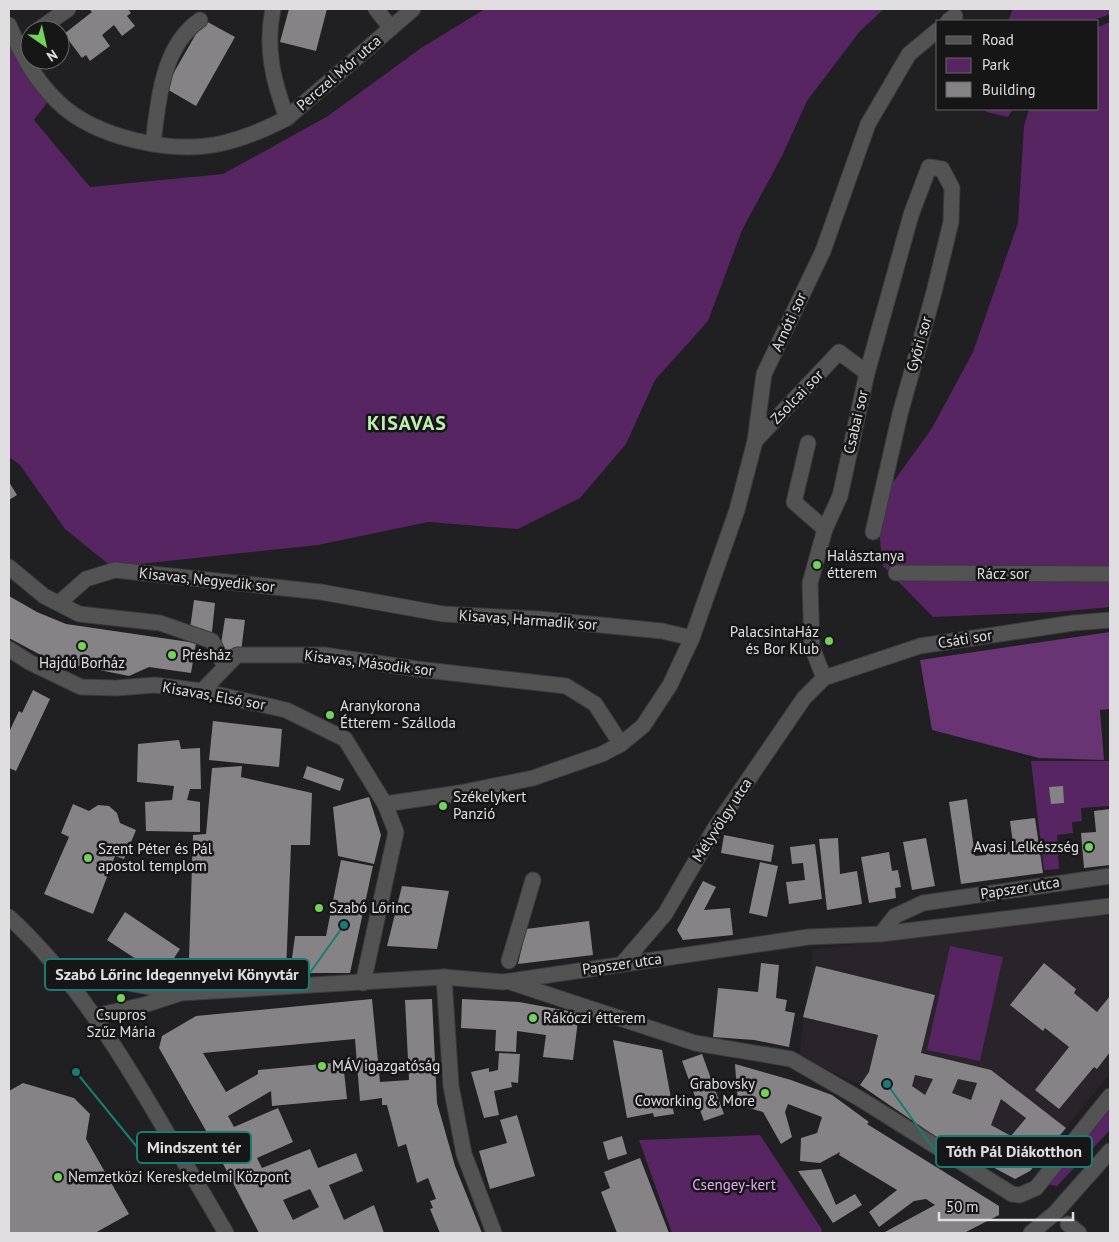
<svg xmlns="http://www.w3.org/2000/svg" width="1119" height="1242" font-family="'PT Sans',sans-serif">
<rect width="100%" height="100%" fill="#201f21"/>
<path fill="#29232a" d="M1110,915V1074L1030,1171L1015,1179L935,1136L860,1085L799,1056L813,949Z"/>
<g fill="#562562">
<path d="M485,9H884L860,31L807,101L782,156L742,230L708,321L655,380L626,444L580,498L518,529L428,522L318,545L112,567L65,529L20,465L9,457V25L52,96L34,120L90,187L223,174L328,116L421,48Z"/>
<path d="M1013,9H1110V14L1092,21H1008Z"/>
<path d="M1110,22V607L1056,612L933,617L883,566L876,506L932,428L973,352L1018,223L1024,126L1029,109H1098V27Z"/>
<path d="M987,109H1013L1008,117L986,112Z"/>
<path d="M1031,761H1110V806L1081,808L1082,821L1072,822L1073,833L1057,835L1059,869L1044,870Z"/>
<path d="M950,946L1003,957L980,1061L927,1050Z"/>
<path d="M1110,1104V1130L1057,1186L1046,1184Z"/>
<path d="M760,1135L821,1228L822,1233H672L639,1140Z"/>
</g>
<path fill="#683474" d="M1110,632V709L1100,710L1104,760L1039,758L932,730L920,660Z"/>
<g fill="#858386" fill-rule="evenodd">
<path d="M89,9H128L131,13L127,16L135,26L122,36L114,25L102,35L110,46L90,61L86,55L82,58L64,34L92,12Z"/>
<path d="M289,9H327L316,51L280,42Z"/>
<path d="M204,20L235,37L196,106L165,88Z"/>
<path d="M9,482L17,495L9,500Z"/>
<path d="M9,596L37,612L66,624L196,643L191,673L149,667L129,676L50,660L9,638Z"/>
<path d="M194,600L215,603L212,632L190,629Z"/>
<path d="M225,618L245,620L241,652L220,650Z"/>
<path d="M33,690L50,699L16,771L9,768V732L19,711L22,713Z"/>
<path d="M213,721L282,729L279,767L209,760Z"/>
<path d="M179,740L181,749L200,748L201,789H190L187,800L200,802V832L146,831L145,802L172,800L174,786L137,782L138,744Z"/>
<path d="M242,766L241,777L312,793L310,845H291L286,973L235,971L238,965L189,958L193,835L206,834L212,768Z"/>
<path d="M307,766L344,779L340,791L303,778Z"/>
<path d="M1063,786L1064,803L1051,804L1049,787Z"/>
<path d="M369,797L381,835L374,864L338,856L333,807Z"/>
<path d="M967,799L975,856L986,855V850L1001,847L1002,853L1014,851L1010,821L1035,818L1043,873L961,884L949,802Z"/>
<path d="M73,804L89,811L98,805L109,806L117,813L120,823L136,830L124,859L115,856L93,914L44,894L69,837L61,833Z"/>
<path d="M1110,809V865L1084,868L1081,833L1096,832L1094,811Z"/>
<path d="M724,835L774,845L771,862L721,853Z"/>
<path d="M838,838L840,874L857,871L862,904L827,910L819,839Z"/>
<path d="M926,838L935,886L912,890L903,842Z"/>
<path d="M815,844L822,899L789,904L786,882L805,880L803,863L792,864L790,847Z"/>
<path d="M889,852L892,871L898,870L901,887L895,888L896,898L869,903L861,857Z"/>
<path d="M341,860L373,866L350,973H290L295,936H326Z"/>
<path d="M760,862L778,866L767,917L749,913Z"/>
<path d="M703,881L716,887L704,910L730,908L733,935L683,940L677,930Z"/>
<path d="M402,886L449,891L437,949L387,946Z"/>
<path d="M125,912L180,949L162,976L107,940Z"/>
<path d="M589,921L593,955L518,964L526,929Z"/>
<path d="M761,963L779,965L776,998L787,1000L785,1011L795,1013L789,1047L754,1040L713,1037L718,988L758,992Z"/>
<path d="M1044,963L1076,989L1074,993L1097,1012L1110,996V1052L1097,1069L1094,1067L1059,1109L1035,1090L1069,1047L1045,1028L1043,1031L1010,1005Z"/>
<path d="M816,966L935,995L921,1053L991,1070L1066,1128L1030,1171L1015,1179L935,1136L860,1085L869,1072L878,1035L803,1017ZM915,1075L933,1079L925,1095L912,1086ZM958,1079L977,1083L971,1100L952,1093ZM1001,1099L1026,1118L1011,1136L991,1125Z"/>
<path d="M372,999L380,1082L409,1080L405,1000L432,999L437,1103L455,1166L482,1233H440L430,1209L433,1208L430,1201L436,1199L428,1178L417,1183L406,1144L398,1147L387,1105H382V1098L360,1101L355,1039L203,1053L226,1092L258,1074V1070L343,1062L347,1099L272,1106L271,1091L228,1116L234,1127L278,1108L293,1142L257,1158L262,1168L310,1149L318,1168L356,1153L363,1171L329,1185L344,1220L374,1205L384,1233H259L205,1129L159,1048L162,1036L196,1016ZM310,1189L319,1207L293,1220L283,1200Z"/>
<path d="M462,999L519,1002L579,1013L573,1060L543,1057L546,1035L517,1031L516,1052L495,1051L496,1030L461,1028Z"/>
<path d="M613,1040L662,1050L674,1114L654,1117L653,1113L627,1118Z"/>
<path d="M499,1053L520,1054L518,1083L511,1082L512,1087L494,1091L499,1115L484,1118L471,1072L489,1068V1072L498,1070Z"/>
<path d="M702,1054L724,1114L704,1121L682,1061Z"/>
<path d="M735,1064L791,1080L832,1095L869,1122L867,1124L999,1206V1215L964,1233H883L935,1205L926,1199L914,1201L879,1227L869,1212L897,1190L839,1155L840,1152L820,1163L800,1161L801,1138L817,1133L822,1117L788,1104L785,1112L792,1137L781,1144L763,1112L738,1105Z"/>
<path d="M23,1083L74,1098L90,1114L86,1139L129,1214L95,1233H9V1091Z"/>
<path d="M517,1115L535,1176L490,1189L479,1151L507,1143L500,1120Z"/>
<path d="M622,1136L627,1154L608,1160L603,1142Z"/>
<path d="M640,1158L669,1233H617L601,1192L610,1188L604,1172Z"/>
<path d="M821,1169L836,1205L855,1194L862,1205L833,1223L798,1171Z"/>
</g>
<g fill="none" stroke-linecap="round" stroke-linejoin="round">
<defs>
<g id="minor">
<path d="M273,9C265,48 273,81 287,118"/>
<path d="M376,9L391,28"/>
<path d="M948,21L955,16"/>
<path d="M9,25C21,54 35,80 58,102C95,138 173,155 223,143C245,138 266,129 287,118L413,9"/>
<path d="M38,30L68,9"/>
<path d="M153,144C158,101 162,46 200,20"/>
<path d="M755,441L839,352L867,373"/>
<path d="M808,443L794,502L825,529"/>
<path d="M9,567L44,596L79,614L160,623L212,641L225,667"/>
<path d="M896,573L1110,574"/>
<path d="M59,603L86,579L115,570L321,592L443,614L539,619L662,631L692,638"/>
<path d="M9,649L29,662L81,687L116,688L155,685L202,691L286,710L345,739L385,804"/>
<path d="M824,678L812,647L810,583L825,529L840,496L867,373L911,215L929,167L942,169L952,188L951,222L934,292L900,414L873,532"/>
<path d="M202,691L237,655H324L417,669L566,686L595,704L621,744"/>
<path d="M9,917C72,975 117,1048 160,1121C182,1159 205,1196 226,1233"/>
<path d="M881,934L895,916L923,903L1110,876"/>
<path d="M509,961L533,880"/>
<path d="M622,964L665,914L715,828L804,698L824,678L920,646L1073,623L1110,620"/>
<path d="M61,971L177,992"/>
<path d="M444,977L451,1086L464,1154L494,1233"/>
<path d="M510,982L695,1043L791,1059L862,1100L1012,1194L1020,1195L1036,1188L1110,1096"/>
<path d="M363,983L396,832L385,804L459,793L533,778L602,754L621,744L643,726L670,685L692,638L737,510L755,441L764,374L823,251L868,124L909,54L938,30"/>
<path d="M95,1016L144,1005L181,993L444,977L503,982L808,937L881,934L1110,906"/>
<path d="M1068,1224L1079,1233"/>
<path d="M1031,1233L1055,1213L1110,1151"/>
</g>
</defs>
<use href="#minor" stroke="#3b3a3c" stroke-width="17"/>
<use href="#minor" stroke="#535354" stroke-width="15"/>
</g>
<g fill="#73d25c" stroke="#171617" stroke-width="2">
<circle cx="817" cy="565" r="5"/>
<circle cx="829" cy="641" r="5"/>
<circle cx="82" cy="646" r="5"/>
<circle cx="172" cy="655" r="5"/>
<circle cx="330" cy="715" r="5"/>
<circle cx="443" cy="806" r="5"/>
<circle cx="1089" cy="847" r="5"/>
<circle cx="88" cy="858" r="5"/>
<circle cx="319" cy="908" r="5"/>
<circle cx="121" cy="998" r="5"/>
<circle cx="533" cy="1018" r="5"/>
<circle cx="322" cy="1066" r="5"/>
<circle cx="765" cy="1093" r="5"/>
<circle cx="58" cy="1177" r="5"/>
</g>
<g text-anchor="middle" stroke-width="5" stroke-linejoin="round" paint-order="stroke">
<g font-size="15" fill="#e0dee0" stroke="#171617">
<text transform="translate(339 73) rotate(-41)" y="5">Perczel Mór utca</text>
<text transform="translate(789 322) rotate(-65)" y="5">Arnóti sor</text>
<text transform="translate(919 344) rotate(-74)" y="5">Győri sor</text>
<text transform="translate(797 397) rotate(-46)" y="5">Zsolcai sor</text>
<text transform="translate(856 422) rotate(-77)" y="5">Csabai sor</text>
<text x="1003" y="579">Rácz sor</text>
<text transform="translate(207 580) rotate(6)" y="5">Kisavas, Negyedik sor</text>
<text transform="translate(528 620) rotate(4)" y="5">Kisavas, Harmadik sor</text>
<text transform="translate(965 639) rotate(-9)" y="5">Csáti sor</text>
<text transform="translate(369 663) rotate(7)" y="5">Kisavas, Második sor</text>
<text transform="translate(214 696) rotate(10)" y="5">Kisavas, Első sor</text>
<text transform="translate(722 820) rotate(-57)" y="5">Mélyvölgy utca</text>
<text transform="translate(1020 888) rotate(-9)" y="5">Papszer utca</text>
<text transform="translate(622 964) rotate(-8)" y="5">Papszer utca</text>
</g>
<g font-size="15" fill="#e0dee0" stroke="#171617" text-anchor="start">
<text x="827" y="561">Halásztanya<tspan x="827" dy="17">étterem</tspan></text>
<text x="819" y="637" text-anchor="end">PalacsintaHáz<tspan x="819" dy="17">és Bor Klub</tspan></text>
<text x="182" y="660">Présház</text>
<text x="82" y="668" text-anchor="middle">Hajdú Borház</text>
<text x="340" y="711">Aranykorona<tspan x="340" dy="17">Étterem - Szálloda</tspan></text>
<text x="453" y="802">Székelykert<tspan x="453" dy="17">Panzió</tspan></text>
<text x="1079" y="852" text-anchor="end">Avasi Lelkészség</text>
<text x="98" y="854">Szent Péter és Pál<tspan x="98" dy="17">apostol templom</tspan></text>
<text x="329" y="913">Szabó Lőrinc</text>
<text x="121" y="1020" text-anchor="middle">Csupros<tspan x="121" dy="17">Szűz Mária</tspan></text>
<text x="543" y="1023">Rákóczi étterem</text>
<text x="332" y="1071">MÁV igazgatóság</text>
<text x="755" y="1089" text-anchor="end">Grabovsky<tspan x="755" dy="17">Coworking &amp; More</tspan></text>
<text x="68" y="1182">Nemzetközi Kereskedelmi Központ</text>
</g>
<g font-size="15" fill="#e6abf4" stroke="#171617">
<text x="734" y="1190">Csengey-kert</text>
</g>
<g font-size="20" font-weight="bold" letter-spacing="1" fill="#bcf0b0" stroke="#171617">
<text x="407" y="430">KISAVAS</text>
</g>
</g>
<path fill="none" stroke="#197b74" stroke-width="2" d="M344 925L309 974M76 1072L137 1147M887 1084L936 1152"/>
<g fill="#197b74" stroke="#171617" stroke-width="2">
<circle cx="344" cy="925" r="5"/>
<circle cx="76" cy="1072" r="5"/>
<circle cx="887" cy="1084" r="5"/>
</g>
<g fill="#171617" stroke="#197b74" stroke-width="2">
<rect x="45" y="959" width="264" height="31" rx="5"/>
<rect x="137" y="1132" width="114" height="31" rx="5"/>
<rect x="936" y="1136" width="156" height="31" rx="5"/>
</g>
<g font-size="16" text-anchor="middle" font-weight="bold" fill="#e0dee0">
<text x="177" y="980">Szabó Lőrinc Idegennyelvi Könyvtár</text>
<text x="194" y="1153">Mindszent tér</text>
<text x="1014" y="1157">Tóth Pál Diákotthon</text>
</g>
<rect width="1119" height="1242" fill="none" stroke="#e0dee0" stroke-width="20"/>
<rect x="936" y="20" width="162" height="90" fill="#171617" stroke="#676667"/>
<rect x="946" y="36" width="25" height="8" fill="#535354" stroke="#676667"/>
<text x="982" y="45" font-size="15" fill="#e0dee0">Road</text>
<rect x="946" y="58" width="25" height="15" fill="#562562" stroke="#676667"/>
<text x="982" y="70" font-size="15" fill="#e0dee0">Park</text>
<rect x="946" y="82" width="25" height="15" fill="#858386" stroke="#676667"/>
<text x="982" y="95" font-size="15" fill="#e0dee0">Building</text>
<g transform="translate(45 45) rotate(146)"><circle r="24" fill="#171617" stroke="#676667"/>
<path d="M0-4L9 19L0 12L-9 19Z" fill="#73d25c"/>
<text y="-8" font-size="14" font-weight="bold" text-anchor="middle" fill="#e0dee0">N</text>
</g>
<path d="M939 1212v8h134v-8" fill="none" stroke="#e0dee0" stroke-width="2.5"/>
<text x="946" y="1212" font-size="15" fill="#e0dee0" stroke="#171617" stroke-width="4" paint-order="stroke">50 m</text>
</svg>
